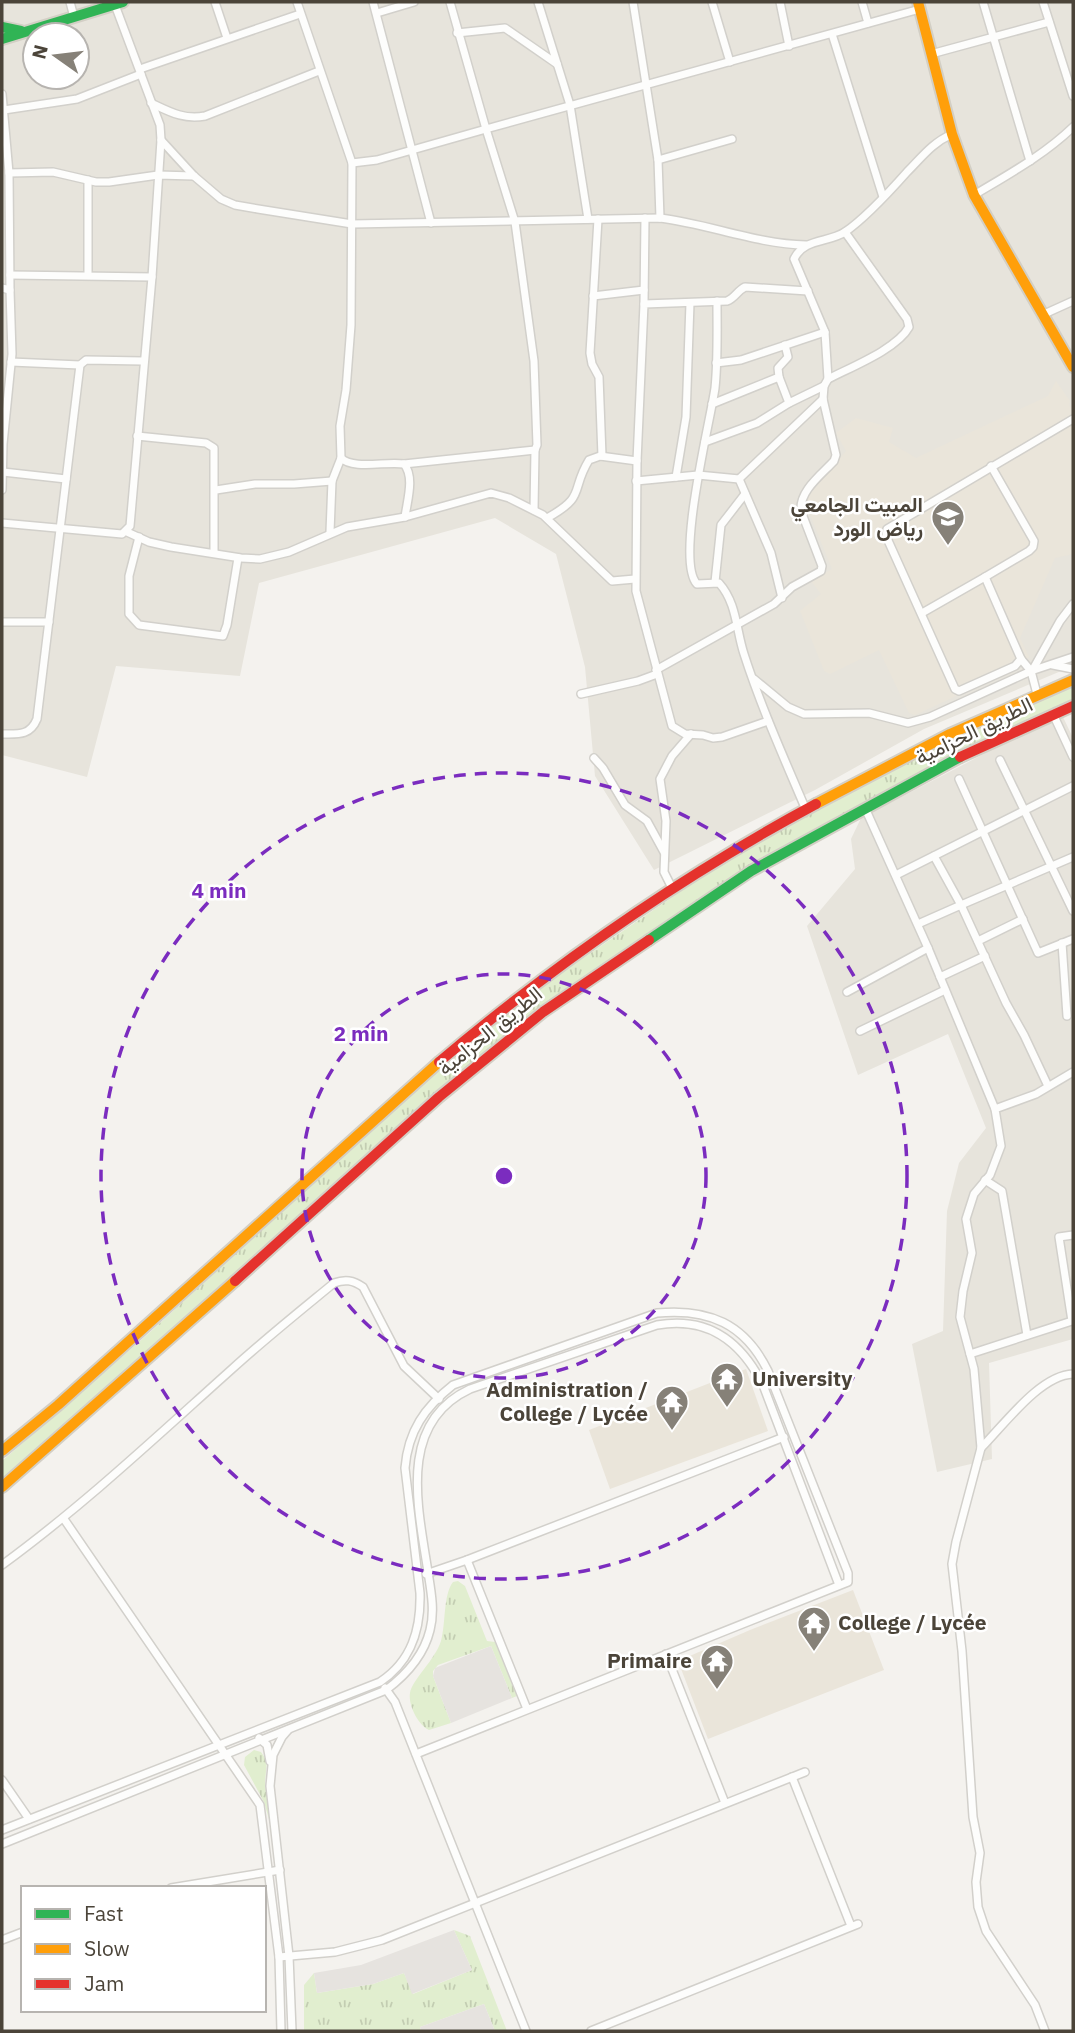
<svg xmlns="http://www.w3.org/2000/svg" width="1075" height="2033" font-family="'IBM Plex Sans',Vazirmatn,sans-serif">
<defs>
<pattern id="grass-tufts" width="24" height="20" patternUnits="userSpaceOnUse" patternTransform="scale(1.75)"><rect width="24" height="20" fill="#e1eecf"/><path d="M3 7l-1-3M5 7V3M7 7l1-3M15 17l-1-3M17 17v-4M19 17l1-3" fill="none" stroke="#c3cdb2"/></pattern>
</defs>
<rect width="100%" height="100%" fill="#f4f2ee"/>
<g fill="#e7e4dc" fill-rule="evenodd">
<path d="M2,2H1073V666L924,729L815,790L654,870L595,776L585,667L556,554L495,518L259,583L240,676L116,666L87,777L2,755ZM35,35H77V77H35Z"/>
<path d="M1063,717L1073,738V1339L989,1363L992,1459L937,1472L912,1344L943,1331L947,1211L959,1163L986,1128L948,1034L858,1075L807,926L855,869L851,839L861,818L999,746Z"/>
</g>
<g fill="#eae5da">
<path d="M1056,381L1070,401L1069,405L1073,411V534L1070,538L1073,541V554L1055,558L1020,638L1029,657L1021,666L915,715L909,713L879,650L830,674L824,671L800,611L821,594L811,581L832,569L806,505L807,497L846,451L836,433L856,418L893,428L889,442L916,458L1048,396Z"/>
<path d="M746,1369L768,1431L610,1489L589,1430Z"/>
<path d="M853,1590L884,1670L708,1739L678,1661L750,1630Z"/>
</g>
<g fill="url(#grass-tufts)">
<path d="M1073,687V702L944,761L558,996L255,1258L2,1481V1461L148,1334L399,1104L538,989L728,859L927,752L977,728Z"/>
<path d="M458,1581L465,1586L487,1641L495,1642L517,1696L512,1698L491,1646L438,1665L433,1671V1676L451,1723L429,1730C418,1725 408,1705 410,1693C412,1680 435,1660 441,1641C446,1623 443,1595 453,1582Z"/>
<path d="M254,1750L261,1752L267,1761L265,1782L271,1826L264,1802L244,1765L245,1757Z"/>
<path d="M454,1930L470,1936L507,2031H495L484,2004L420,2027L421,2031H304V1985L314,1973L317,1993L373,1984L404,1973L413,1994L472,1970Z"/>
</g>
<g fill="#e6e3df">
<path d="M491,1646L512,1698L451,1723L433,1676L435,1668Z"/>
<path d="M454,1930L472,1970L412,1994L404,1973L373,1984L317,1993L314,1973L361,1965Z"/>
<path d="M484,2004L495,2031H421L420,2027Z"/>
</g>
<g fill="none" stroke-linecap="round" stroke-linejoin="round">
<defs>
<g id="street">
<path d="M70,2L74,17"/>
<path d="M215,2L227,38"/>
<path d="M297,2L352,163L351,325L346,390L340,426L341,458C353,470 387,461 404,464C415,477 407,501 405,517"/>
<path d="M373,2L431,223"/>
<path d="M450,2L486,129L920,9"/>
<path d="M538,2L570,105L588,219"/>
<path d="M633,2L658,160L660,218"/>
<path d="M712,2L730,62"/>
<path d="M780,2L789,46"/>
<path d="M862,2L868,23"/>
<path d="M983,2L1030,161"/>
<path d="M1043,2L1073,96"/>
<path d="M377,13L414,2"/>
<path d="M457,33L505,28L557,64"/>
<path d="M832,34L883,197"/>
<path d="M931,54L1049,22"/>
<path d="M140,69L300,14"/>
<path d="M2,94L9,173L10,290L2,288"/>
<path d="M151,103C170,112 184,120 205,116L319,71"/>
<path d="M4,110L77,99L141,74"/>
<path d="M161,140L194,176L221,199L235,205L258,209L352,224L660,218C709,224 756,244 806,245"/>
<path d="M658,160L732,139"/>
<path d="M352,163L377,160L486,129L515,222L534,361L537,445L535,450L404,464"/>
<path d="M9,173L53,172L96,182H109L158,175L194,176"/>
<path d="M88,180V275"/>
<path d="M974,195C1009,174 1044,155 1073,127"/>
<path d="M598,219L590,353L592,364L599,377L602,456"/>
<path d="M10,275L152,277L161,140L160,125L115,5"/>
<path d="M593,296L644,290"/>
<path d="M717,301C717,330 718,359 715,388C710,423 675,561 697,584L719,583C737,603 736,630 744,654C761,707 784,758 806,810"/>
<path d="M644,304L645,218"/>
<path d="M1042,315L1073,301"/>
<path d="M11,362L80,365"/>
<path d="M716,363L741,360L825,332"/>
<path d="M779,377L778,368L788,357L785,345"/>
<path d="M828,379C851,367 897,349 909,327L907,319L845,232"/>
<path d="M712,404L779,377L789,403"/>
<path d="M137,436L206,443L214,448V553"/>
<path d="M705,442L757,423L789,403L824,386"/>
<path d="M3,472L66,479"/>
<path d="M676,477L686,417L690,303"/>
<path d="M739,479L771,553L782,598"/>
<path d="M636,481L698,475L739,479L823,399"/>
<path d="M2,490L3,444L12,354L10,290"/>
<path d="M216,490L255,484H294L332,481"/>
<path d="M534,510L535,450"/>
<path d="M547,518C587,496 570,491 589,460L600,456L637,461"/>
<path d="M2,523L122,534L130,526L152,277"/>
<path d="M127,532L149,542L171,547L241,558L260,559L289,552L347,527L405,517L491,493L509,498L543,515L612,581L635,579"/>
<path d="M330,532L332,481L341,458"/>
<path d="M139,537L129,576V614L139,625L223,636L227,625L238,558"/>
<path d="M985,577L1029,551L1033,547L1034,541L991,466"/>
<path d="M715,582L721,525L745,494"/>
<path d="M922,613L985,577L1021,659L1031,671L1037,694"/>
<path d="M2,622H49"/>
<path d="M1021,659L1015,666L959,691L955,689L886,536L887,529L1073,419"/>
<path d="M1053,665L1073,669"/>
<path d="M656,670L774,604L792,587L821,571L822,566L801,511C799,491 821,475 834,461L836,455L823,399L824,386L828,379L825,332L794,259C804,238 828,243 845,232C864,219 891,190 907,172C922,157 932,143 952,134"/>
<path d="M1032,671L1060,621L1073,604"/>
<path d="M754,679L788,707L804,714L869,713L908,723L930,717L1031,671L1073,657"/>
<path d="M581,694L638,681L657,674"/>
<path d="M1053,714L1073,757"/>
<path d="M768,721L722,737L713,738L703,735L685,734L672,726L636,591L637,461L644,304L727,301C735,298 737,291 745,287L808,291"/>
<path d="M2,734C18,734 30,736 37,719L80,365L86,360L143,361"/>
<path d="M594,758L603,768L625,805L647,821L664,852"/>
<path d="M1000,760L1073,911"/>
<path d="M959,779L1038,953L1073,939"/>
<path d="M865,808L928,948L995,1109"/>
<path d="M934,856L961,905L1073,857"/>
<path d="M896,875L1073,786"/>
<path d="M672,888L664,872L666,821L660,779L672,756L691,734"/>
<path d="M918,924L961,905L1006,1003L1024,1035L1048,1086"/>
<path d="M978,941L1023,919"/>
<path d="M1062,943L1067,1016"/>
<path d="M940,977L985,956"/>
<path d="M847,992L928,948"/>
<path d="M860,1031L945,990"/>
<path d="M985,1180L1002,1191L1027,1335"/>
<path d="M970,1354L1072,1321L1059,1237L1073,1235"/>
<path d="M981,1448C1004,1425 1040,1375 1073,1374"/>
<path d="M64,1519L260,1805L279,1957L281,2031"/>
<path d="M467,1560L527,1709"/>
<path d="M2,1565C84,1505 156,1437 232,1369C265,1339 300,1311 334,1283C345,1279 353,1280 363,1287L404,1366L439,1399"/>
<path d="M426,1574L467,1560L784,1437"/>
<path d="M666,1654L725,1803"/>
<path d="M385,1688L395,1702L526,2031"/>
<path d="M288,1730L282,1737L273,1755L270,1786L289,1956L292,2031"/>
<path d="M259,1738L267,1745L270,1761"/>
<path d="M792,1777L851,1926"/>
<path d="M2,1780L29,1819"/>
<path d="M2,1830L380,1682C412,1661 421,1629 420,1593L405,1468C408,1431 425,1407 453,1385L657,1313C709,1308 745,1324 768,1371L848,1573V1582L416,1754"/>
<path d="M2,1844L386,1690C406,1675 424,1655 430,1630C435,1611 431,1591 428,1572C418,1507 397,1423 470,1389L657,1325C708,1316 741,1341 763,1385L839,1585"/>
<path d="M171,1888L280,1870"/>
<path d="M2,1940L23,1932"/>
<path d="M279,1957L335,1952L382,1940L805,1772"/>
<path d="M591,2031L858,1924"/>
<path d="M1045,2031L1035,2005L986,1931L978,1907L976,1882L980,1853L973,1817L962,1651L952,1564L956,1542L981,1448L974,1369L960,1317L963,1291L972,1253L966,1219L974,1194L990,1175L1001,1146L995,1109L1036,1094L1073,1072"/>
</g>
<g id="fast">
<path d="M2,27L21,31"/>
<path d="M2,39L123,2"/>
<path d="M649,940L751,871L960,757"/>
</g>
<g id="slow">
<path d="M918,2L952,134L974,195L1073,367"/>
<path d="M816,804L950,734L1073,680"/>
<path d="M2,1451L58,1405L439,1062"/>
<path d="M2,1487L235,1281"/>
</g>
<g id="jam">
<path d="M960,757L1073,706"/>
<path d="M439,1062C555,964 682,876 816,804"/>
<path d="M235,1281L439,1097L543,1012L649,940"/>
</g>
</defs>
<use href="#street" stroke="#d2d0cb" stroke-width="10"/>
<use href="#fast" stroke="#d3cfc5" stroke-width="14"/>
<use href="#slow" stroke="#d3cfc5" stroke-width="14"/>
<use href="#jam" stroke="#d3cfc5" stroke-width="14"/>
<use href="#street" stroke="#fdfdfc" stroke-width="7"/>
<use href="#fast" stroke="#30b455" stroke-width="10"/>
<use href="#slow" stroke="#ff9f0a" stroke-width="10"/>
<use href="#jam" stroke="#e5322d" stroke-width="10"/>
</g>
<g fill="none" stroke="#7b2cbf" stroke-width="3.5" stroke-dasharray="12 9">
<circle cx="504" cy="1176" r="202"/>
<circle cx="504" cy="1176" r="403"/>
</g>
<defs>
<symbol id="university-pin" viewBox="-11 -11 22 30"><path d="M0 17L-7.5 6A9.5 9.5 0 1 1 7.5 6Z" fill="#868178" stroke="#fff"/><path d="M0-5L7-2L0 1L-7-2ZM-4 1L0 2.5L4 1V4Q0 6-4 4Z" fill="#fff"/></symbol>
<symbol id="temple-pin" viewBox="-11 -11 22 30"><path d="M0 17L-7.5 6A9.5 9.5 0 1 1 7.5 6Z" fill="#868178" stroke="#fff"/><path d="M0-6L5-2H3V0L6.5 2.5H4V6H1.5V3h-3V6H-4V2.5H-6.5L-3 0V-2H-5Z" fill="#fff"/></symbol>
</defs>
<g fill-rule="evenodd">
<use href="#university-pin" x="929" y="498" width="38" height="52"/>
<use href="#temple-pin" x="708" y="1360" width="38" height="52"/>
<use href="#temple-pin" x="653" y="1383" width="38" height="52"/>
<use href="#temple-pin" x="795" y="1604" width="38" height="52"/>
<use href="#temple-pin" x="698" y="1642" width="38" height="52"/>
</g>
<g text-anchor="middle" stroke-width="5" stroke-linejoin="round" paint-order="stroke">
<g font-size="21" font-weight="bold" fill="#4b4439" stroke="#fff" text-anchor="end">
<text x="923" y="512">المبيت الجامعي<tspan x="923" dy="24">رياض الورد</tspan></text>
<text x="752" y="1386" text-anchor="start">University</text>
<text x="648" y="1397">Administration /<tspan x="648" dy="24">College / Lycée</tspan></text>
<text x="838" y="1630" text-anchor="start">College / Lycée</text>
<text x="692" y="1668">Primaire</text>
</g>
<g font-size="21" fill="#4b4439" stroke="#fff">
<text transform="translate(974 731) rotate(-26)" y="7">الطريق الحزامية</text>
<text transform="translate(490 1031) rotate(-39)" y="7">الطريق الحزامية</text>
</g>
</g>
<circle cx="504" cy="1176" r="10" fill="#7b2cbf" stroke="#fff" stroke-width="3.5"/>
<g font-size="21" text-anchor="middle" font-weight="bold" fill="#7b2cbf" stroke="#fff" stroke-width="5" stroke-linejoin="round" paint-order="stroke">
<text x="219" y="898">4 min</text>
<text x="361" y="1041">2 min</text>
</g>
<rect width="1075" height="2033" fill="none" stroke="#4b4439" stroke-width="7"/>
<rect x="21" y="1886" width="245" height="126" fill="#ffffff" stroke="#b7b4b0" stroke-width="2"/>
<rect x="35" y="1909" width="35" height="10" fill="#30b455" stroke="#b7b4b0" stroke-width="2"/>
<text x="84" y="1921" font-size="21" fill="#4b4439">Fast</text>
<rect x="35" y="1944" width="35" height="10" fill="#ff9f0a" stroke="#b7b4b0" stroke-width="2"/>
<text x="84" y="1956" font-size="21" fill="#4b4439">Slow</text>
<rect x="35" y="1979" width="35" height="10" fill="#e5322d" stroke="#b7b4b0" stroke-width="2"/>
<text x="84" y="1991" font-size="21" fill="#4b4439">Jam</text>
<g transform="translate(56 56) rotate(284)"><circle r="33" fill="#ffffff" stroke="#b7b4b0" stroke-width="2"/>
<path d="M0-5L12 26L0 18L-12 26Z" fill="#868178"/>
<text y="-10" font-size="19" font-weight="bold" text-anchor="middle" fill="#4b4439">N</text>
</g>
</svg>
